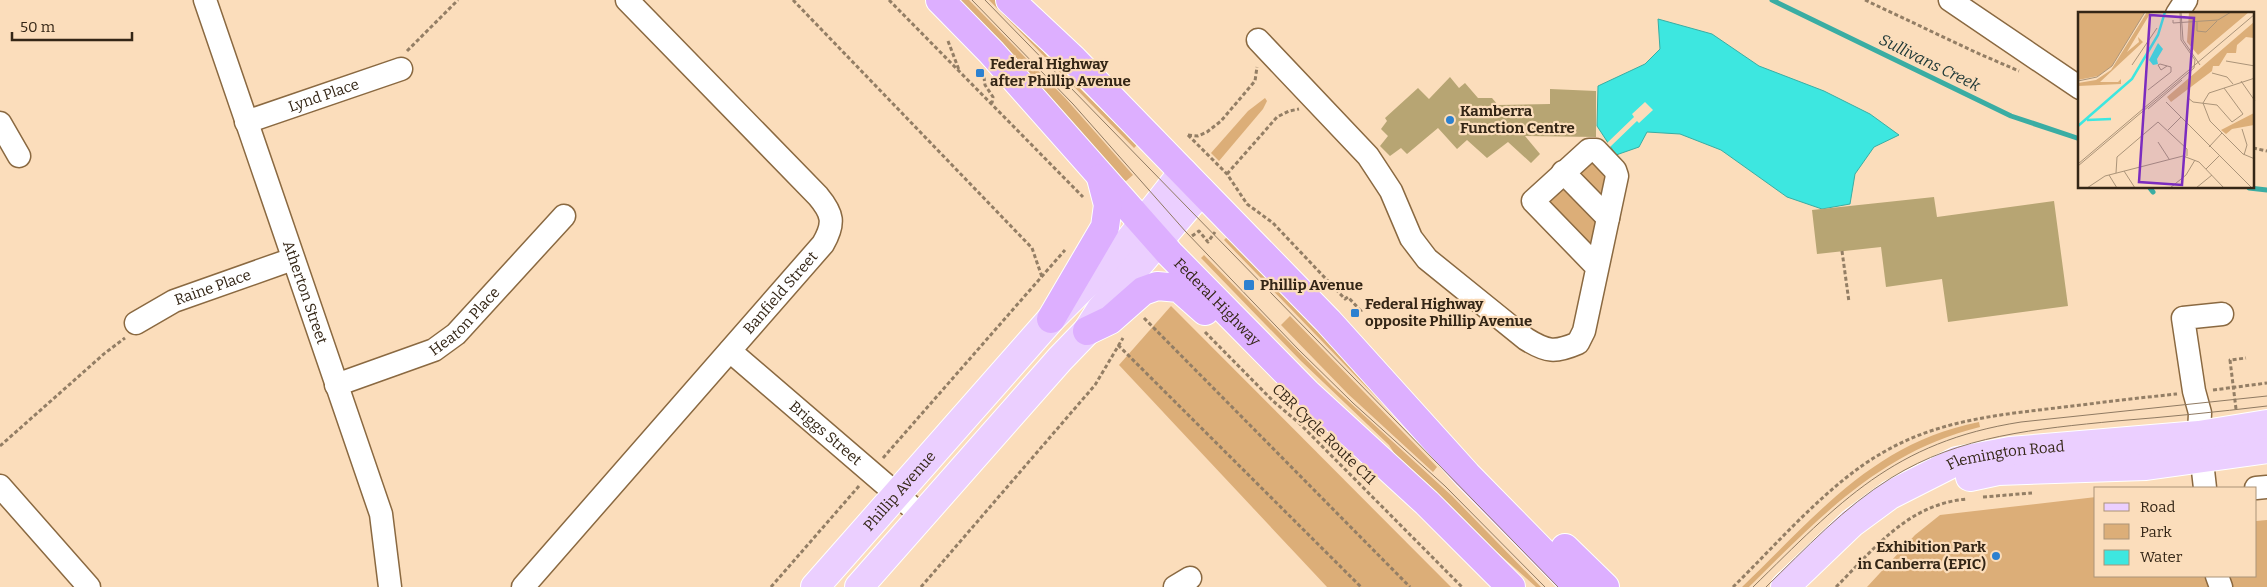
<svg xmlns="http://www.w3.org/2000/svg" width="2267" height="587" font-family="Bitter,serif">
<rect width="100%" height="100%" fill="#fbddbb"/>
<g fill="#dcae78">
<path d="M956,0H969L1066,99L1133,175L1126,181L1121,179Z"/>
<path d="M989,0H1000L1047,56L1137,145L1134,148Z"/>
<path d="M1265,98L1267,101L1263,109L1219,161L1211,153L1248,111Z"/>
<path d="M1591,160L1605,166L1606,201L1578,172Z"/>
<path d="M1564,189L1594,218L1596,224L1591,253L1549,201L1558,190Z"/>
<path d="M1229,235L1238,240L1439,462L1224,240Z"/>
<path d="M1204,255L1332,386L1452,496L1541,587H1536L1406,471L1389,445L1301,361L1201,258Z"/>
<path d="M1171,306L1451,587H1327L1119,365Z"/>
<path d="M1290,316L1437,467L1433,472L1348,394L1281,325Z"/>
<path d="M1979,422L1980,427C1881,451 1819,518 1749,587H1742C1816,516 1873,443 1979,422Z"/>
<path d="M2096,497V576H2256V521L2267,520V587H1867L1915,535L1940,515Z"/>
</g>
<path fill="#3de7e0" stroke="#3aada3" d="M1658,19L1712,34L1759,66L1824,91L1870,114L1899,135L1874,147L1855,174L1850,204L1822,209L1787,197L1721,150L1680,134L1647,132L1639,147L1616,155L1597,126L1598,86L1645,64L1660,49Z"/>
<path fill="#fbddbb" d="M1645,102L1653,110L1639,123L1637,121L1610,147L1607,143L1634,117L1632,114Z"/>
<g fill="none" stroke-linecap="round" stroke-linejoin="round">
<g stroke="#3aada3" stroke-width="5">
<path d="M1772,0L2011,116L2080,139"/>
<path d="M2150,188L2153,192"/>
<path d="M2249,188L2267,190"/>
</g>
</g>
<g fill="#b7a573">
<path d="M1450,77L1459,88L1465,83L1478,98H1492L1498,105L1550,104V89L1596,91V137L1525,136L1540,154L1531,163L1508,142L1487,158L1467,140L1457,149L1438,128L1407,154L1401,148L1390,156L1380,146L1388,136L1381,129L1387,121L1385,118L1418,88L1429,99Z"/>
<path d="M1934,197L1937,217L2054,201L2068,306L1948,322L1942,279L1886,287L1881,247L1817,254L1812,210Z"/>
</g>
<g fill="none" stroke-linecap="round" stroke-linejoin="round">
<defs>
<g id="minor">
<path id="s1" d="M205,0L381,514L390,587"/>
<path d="M1950,0L2080,88"/>
<path d="M2177,14L2186,0"/>
<path d="M1258,40L1368,156L1391,191L1411,238L1427,259L1526,339C1547,352 1555,353 1578,343L1584,331L1617,176L1615,170L1596,150H1589L1533,201L1597,267"/>
<path id="s2" d="M246,122L401,69"/>
<path d="M0,123L19,156"/>
<path d="M1563,172L1608,218"/>
<path id="s3" d="M136,323L174,301L293,259"/>
<path id="s4" d="M730,351L922,516"/>
<path id="s5" d="M336,385L434,350L456,334L564,216"/>
<path d="M0,486L89,587"/>
<path d="M2205,488L2199,435L2200,413L2194,391L2183,318L2222,314"/>
<path d="M2256,488L2267,487"/>
<path d="M2217,576L2221,587"/>
<path id="s6" d="M523,587L823,244C835,223 833,214 818,196L627,0"/>
<path d="M1175,587L1190,578"/>
</g>
<g id="major">
<path d="M1970,477L1998,471L2146,466L2267,449"/>
<path id="s7" d="M815,587L1051,319L1128,242L1183,172"/>
<path d="M859,587L1060,359L1087,331L1101,309L1201,191"/>
<path id="s8" d="M1785,587L1852,523L1890,495L1957,461L2010,451L2199,435L2267,424"/>
</g>
<g id="highway">
<path id="s9" d="M940,0L991,52L1170,254L1307,393L1427,503L1511,587"/>
<path d="M1010,0L1073,59L1328,321L1467,475L1577,587"/>
<path d="M1051,319L1105,227L1108,205L1101,178"/>
<path d="M1087,331L1110,320L1143,291L1157,286L1179,288L1205,311"/>
<path d="M1565,548L1605,587"/>
</g>
</defs>
<use href="#minor" stroke="#8a6941" stroke-width="25"/>
<use href="#major" stroke="#fff" stroke-width="30"/>
<use href="#highway" stroke="#fff" stroke-width="30"/>
<g stroke="#937e65" stroke-width="3" stroke-dasharray="4 2.5" stroke-linecap="butt">
<path d="M793,0L1032,248L1042,277"/>
<path d="M889,0L1083,197"/>
<path d="M1865,0L1975,52L2019,71"/>
<path d="M948,41L959,70"/>
<path d="M407,51L458,0"/>
<path d="M984,77L985,85L993,97L992,103"/>
<path d="M1188,135L1227,174L1247,204L1273,223L1345,299L1348,297L1361,311L1357,316"/>
<path d="M1188,135L1198,136L1207,132L1221,121L1255,81L1257,67"/>
<path d="M2253,148L2267,151"/>
<path d="M1227,174L1277,117L1289,111L1299,109"/>
<path d="M1192,236L1199,231L1208,242L1215,232"/>
<path d="M1842,251L1849,302"/>
<path d="M1144,318L1410,587"/>
<path d="M1205,332L1273,401L1299,423L1462,587"/>
<path d="M1118,345L1361,587"/>
<path d="M2213,390L2267,383"/>
<path d="M2236,409L2230,360L2246,358"/>
<path d="M0,446L105,353L125,338"/>
<path d="M883,458L1065,250"/>
<path d="M1983,497L2032,493"/>
<path d="M771,587L859,486"/>
<path d="M921,587L1095,385L1123,338"/>
<path d="M1733,587C1777,544 1829,483 1882,453C1936,421 1996,415 2056,408C2097,403 2137,398 2177,394"/>
<path d="M1836,587C1875,548 1908,504 1967,499"/>
</g>
<use href="#minor" stroke="#fff" stroke-width="22"/>
<use href="#major" stroke="#ebcfff" stroke-width="28"/>
<use href="#highway" stroke="#ddafff" stroke-width="28"/>
<g stroke="#8f7a62" stroke-width="1">
<path d="M972,0L1073,104L1186,232L1298,349L1353,403L1445,486L1545,587"/>
<path d="M985,0L1558,587"/>
<path d="M1753,587C1840,502 1893,442 2021,422L2267,396"/>
<path d="M1766,587C1806,548 1844,507 1891,478C1960,435 2037,429 2116,421C2167,417 2217,412 2267,406"/>
</g>
</g>
<g fill="#2d81d0" stroke="#fbddbb" stroke-width="2">
<rect x="975" y="68" width="10" height="10" rx="2.5"/>
<circle cx="1450" cy="120" r="5"/>
<rect x="1243" y="279" width="12" height="12" rx="2.5"/>
<rect x="1350" y="308" width="10" height="10" rx="2.5"/>
<circle cx="1996" cy="556" r="5"/>
</g>
<g text-anchor="middle" stroke-width="4.5" stroke-linejoin="round" paint-order="stroke">
<g font-size="15" font-weight="bold" fill="#342616" stroke="#fbddbb" text-anchor="start">
<text x="990" y="69">Federal Highway<tspan x="990" dy="17">after Phillip Avenue</tspan></text>
<text x="1460" y="116">Kamberra<tspan x="1460" dy="17">Function Centre</tspan></text>
<text x="1260" y="290">Phillip Avenue</text>
<text x="1365" y="309">Federal Highway<tspan x="1365" dy="17">opposite Phillip Avenue</tspan></text>
<text x="1986" y="552" text-anchor="end">Exhibition Park<tspan x="1986" dy="17">in Canberra (EPIC)</tspan></text>
</g>
<g font-size="15" fill="#342616" stroke="#fbddbb">
<text dy="5" stroke="none"><textPath href="#s2" startOffset="82">Lynd Place</textPath></text>
<text dy="5" stroke="none"><textPath href="#s3" startOffset="85">Raine Place</textPath></text>
<text dy="5" stroke="none"><textPath href="#s1" startOffset="309">Atherton Street</textPath></text>
<text dy="5" stroke="none"><textPath href="#s6" startOffset="391">Banfield Street</textPath></text>
<text dy="5" stroke="none"><textPath href="#s9" startOffset="410">Federal Highway</textPath></text>
<text dy="5" stroke="none"><textPath href="#s5" startOffset="146">Heaton Place</textPath></text>
<text dy="5" stroke="none"><textPath href="#s4" startOffset="126">Briggs Street</textPath></text>
<text transform="translate(1324 434) rotate(44)" y="5">CBR Cycle Route C11</text>
<text dy="5" stroke="none"><textPath href="#s8" startOffset="264">Flemington Road</textPath></text>
<text dy="5" stroke="none"><textPath href="#s7" startOffset="128">Phillip Avenue</textPath></text>
</g>
<g font-size="16" font-style="italic" fill="#1c3635" stroke="#fbddbb">
<text transform="translate(1930 62) rotate(26)" y="6">Sullivans Creek</text>
</g>
</g>
<g transform="translate(2078 12)">
<rect width="176" height="176" fill="#fbddbb"/>
<path d="M0,0H67L34,54L20,64L0,68ZM69,0H73L49,40L61,30L60,25L65,30L22,70H40L43,67V72L0,74V71L18,68L33,58ZM111,0H171L120,43L109,30ZM176,10V26L168,25L159,33L158,41H149L141,54H135L134,59L93,90L89,85ZM176,101V113L154,117L148,122L143,118Z" fill="#dcae78"/>
<path d="M80,31L85,37L79,47L80,52L75,53L71,48Z" fill="#3de7e0"/>
<path fill="none" stroke="#3de7e0" stroke-width="2.5" d="M9,108L33,107M0,114L54,67L80,23L87,0"/>
<path fill="none" stroke="#ab9479" stroke-width="1" d="M103,0L105,28L122,53M95,8V11L140,8L153,0M119,10V19L128,20L139,9M148,49L177,54M54,53L79,16M134,61L149,65L155,72M177,66L131,81L125,91L132,109L165,142L177,147M0,69L19,65L34,54L67,0M163,69L177,89M70,78L93,60V55L82,52L80,53L83,58L89,54M109,85L115,90L139,93L154,110L165,102L146,76M88,90L174,176M70,97L104,68M164,117L169,133L166,143M90,118L103,105M80,130L91,147M131,135L144,121M0,152L177,2M0,154L116,56L117,48L103,28L102,0M128,157L142,143M46,159L57,176M38,161L39,145L80,110L109,137V144M31,163L39,176M9,176L27,164L105,144L121,150L146,176M92,176L108,163L117,148M118,176L134,163"/>
<path fill="#7b2cbf" fill-opacity="0.15" stroke="#7b2cbf" stroke-width="2.5" d="M72,3L116,6L104,173L61,170Z"/>
<rect width="176" height="176" fill="none" stroke="#342616" stroke-width="2.5"/>
</g>
<rect x="2094" y="487" width="162" height="90" fill="#fbddbb" stroke="#ab9479"/>
<rect x="2104" y="503" width="25" height="8" fill="#ebcfff" stroke="#ab9479"/>
<text x="2140" y="512" font-size="15" fill="#342616">Road</text>
<rect x="2104" y="524" width="25" height="15" fill="#dcae78" stroke="#ab9479"/>
<text x="2140" y="537" font-size="15" fill="#342616">Park</text>
<rect x="2104" y="550" width="25" height="15" fill="#3de7e0" stroke="#ab9479"/>
<text x="2140" y="562" font-size="15" fill="#342616">Water</text>
<path d="M12 32v8h120v-8" fill="none" stroke="#342616" stroke-width="2.5"/>
<text x="20" y="32" font-size="15" fill="#342616" stroke="#fbddbb" stroke-width="4" paint-order="stroke">50 m</text>
</svg>
